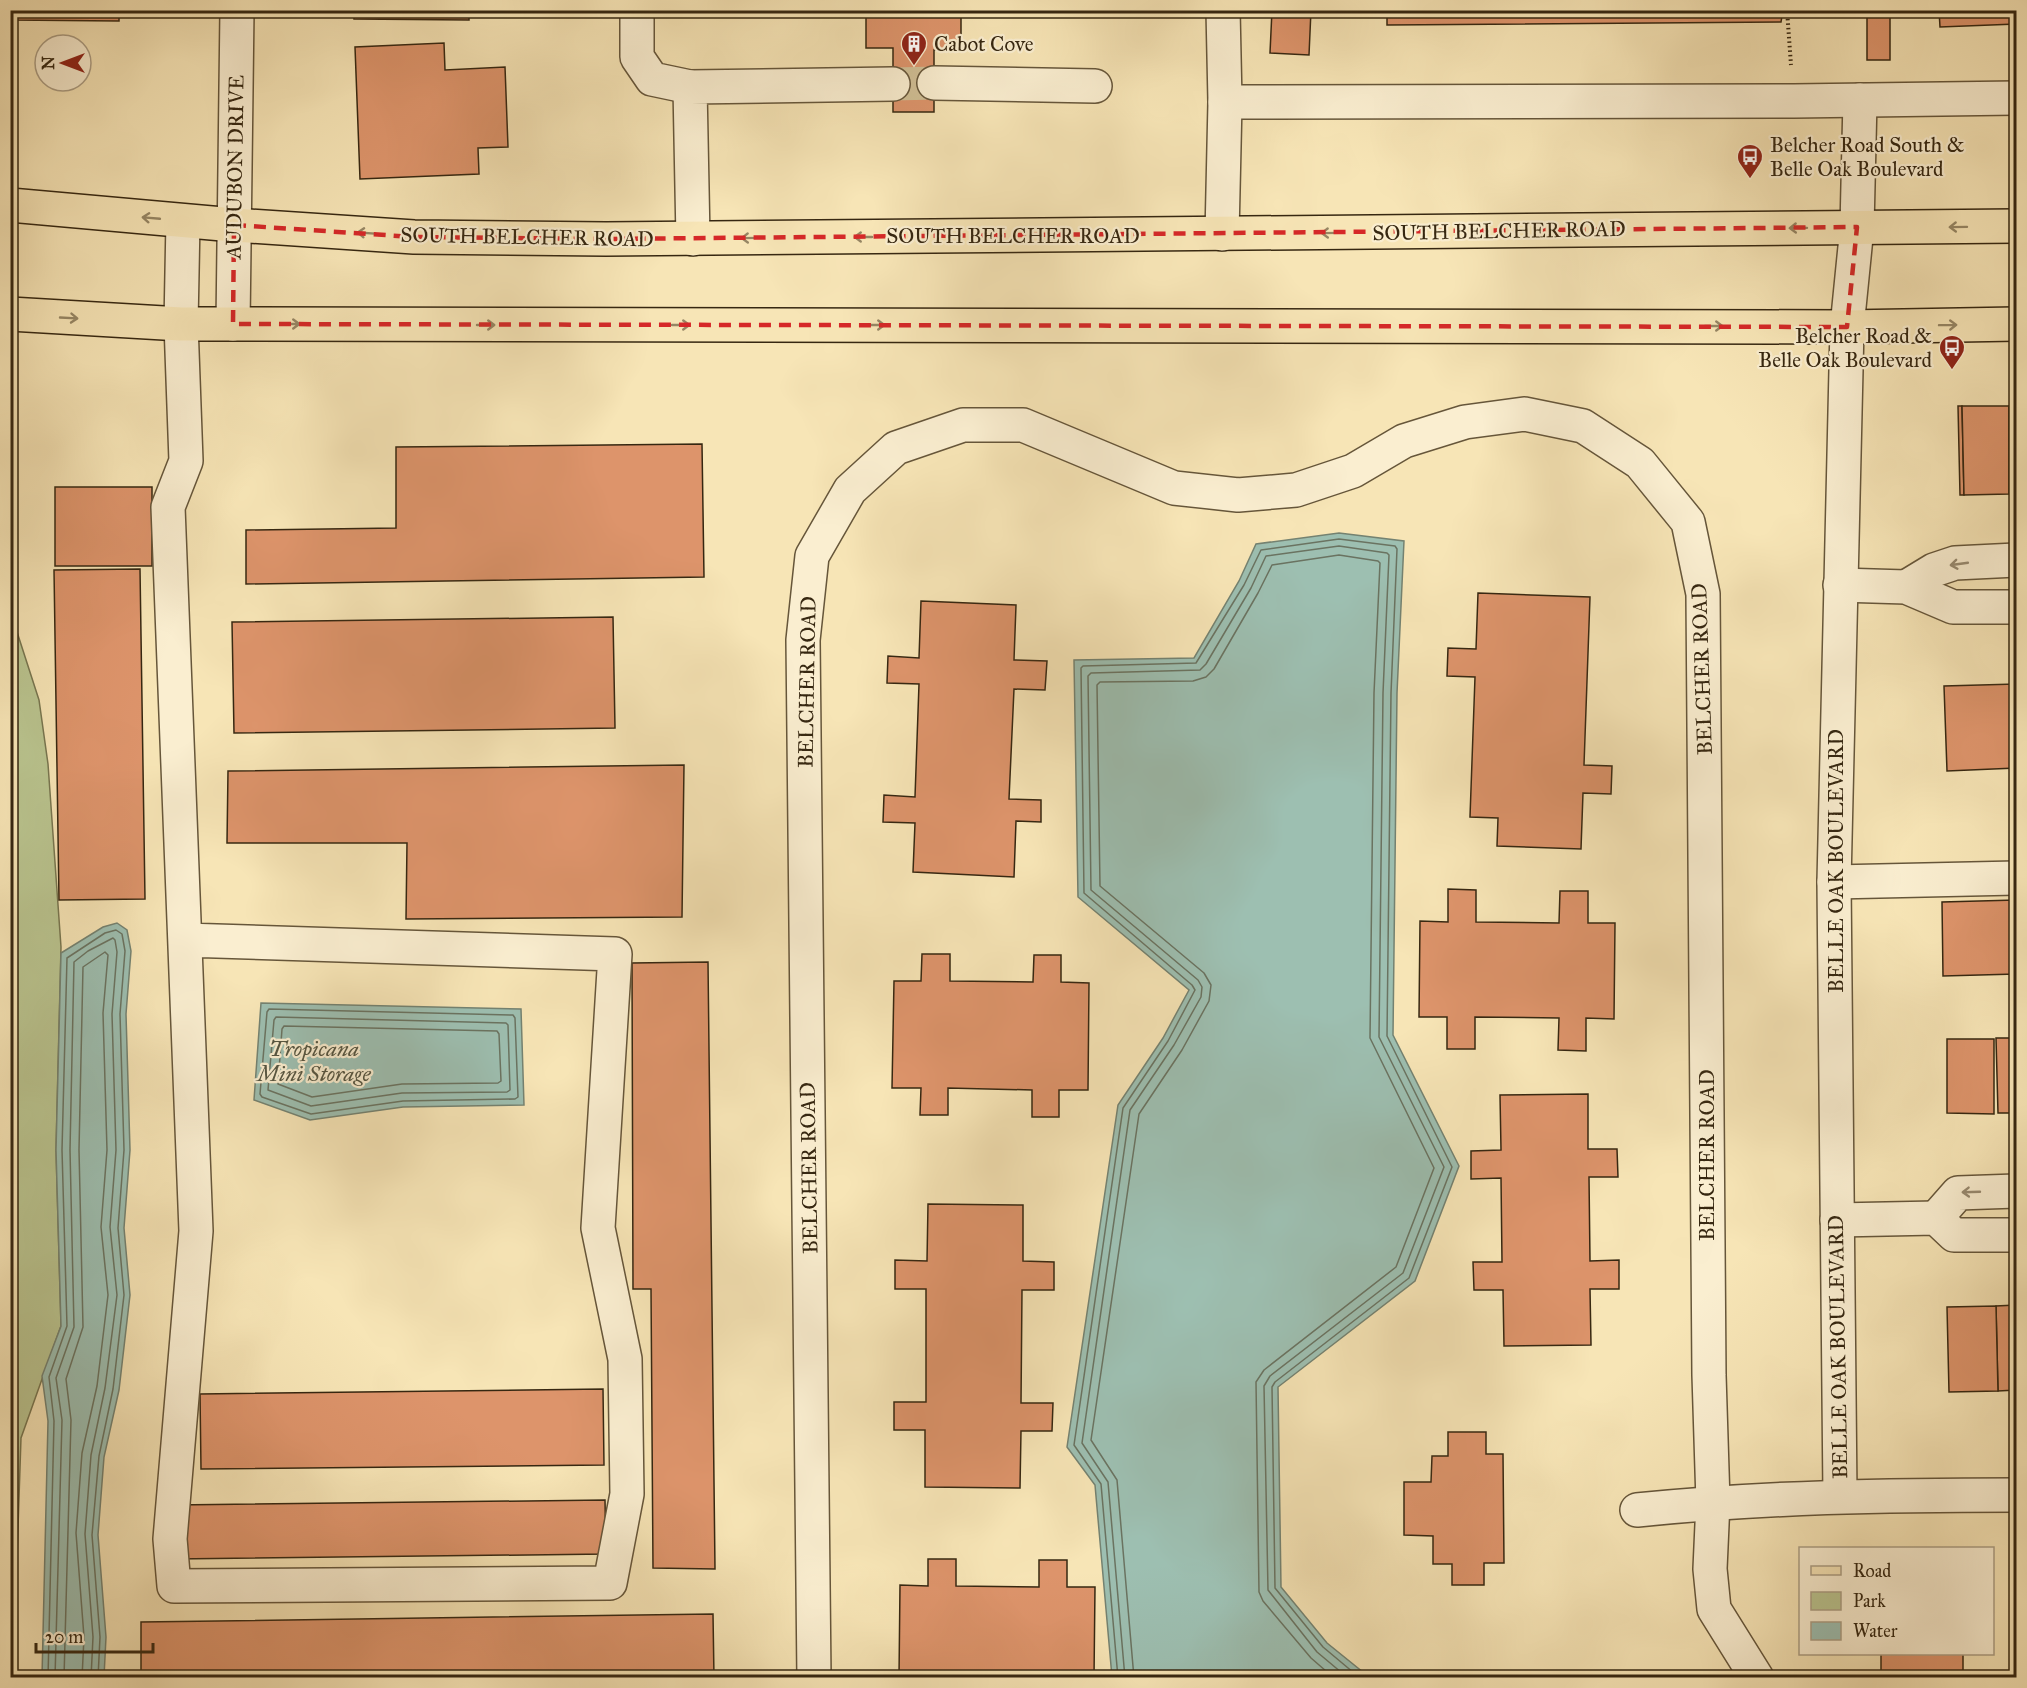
<svg xmlns="http://www.w3.org/2000/svg" width="2027" height="1688" font-family="'IM FELL Great Primer',serif">
<rect width="100%" height="100%" fill="#f7e5b6"/>
<filter id="stains"><feTurbulence type="fractalNoise" baseFrequency=".00333" numOctaves="4"/><feColorMatrix values="0 0 0 0 .2 0 0 0 0 .09 0 0 0 0 .02 0 0 0 .5 -.17"/></filter>
<radialGradient id="worn" r=".72"><stop offset=".6" stop-color="#630" stop-opacity="0"/><stop offset="1" stop-color="#630" stop-opacity=".3"/></radialGradient>
<path fill="#bac590" stroke="#787650" stroke-width="1.5" d="M10,625L17,632L39,700L48,764L61,947L56,1150L61,1326L21,1438L13,1678L10,1677Z"/>
<g fill="#9dbfb1" stroke="#748271" stroke-width="1.5">
<path d="M1339,533L1404,541L1397,693L1393,1035L1459,1166L1415,1281L1278,1387L1281,1587L1327,1643L1369,1677H1112L1095,1485L1067,1447L1118,1105L1163,1038L1189,990L1078,897L1074,660L1194,658L1239,581L1256,544Z"/>
<path d="M117,923L127,930L131,951L126,1014L130,1150L124,1228L130,1295L119,1390L104,1457L98,1535L106,1637L104,1677H42L48,1421L42,1376L61,1326L56,1150L61,953L103,927Z"/>
<path d="M261,1003L521,1009L524,1105L403,1107L310,1120L254,1100Z"/>
</g>
<g fill="none" stroke-linecap="round" stroke-linejoin="round">
<g stroke="#6a7361" stroke-width="1.5">
<path d="M269,1009L513,1015L515,1018L518,1097L515,1099L403,1101L311,1114L262,1097L260,1094L267,1012Z"/>
<path d="M276,1017L506,1023L508,1025L510,1090L507,1092L402,1093L311,1106L268,1090L274,1020Z"/>
<path d="M284,1026L497,1031L499,1034L501,1081L498,1083L402,1084L312,1097L278,1084L282,1029Z"/>
<path d="M48,1678L54,1421L49,1377L67,1326L62,1150L67,958L105,933L116,930L122,934L125,951L120,1014L124,1150L118,1228L124,1295L113,1389L99,1456L92,1535L100,1637L98,1678"/>
<path d="M55,1678L62,1420L56,1378L74,1327L70,1150L74,962L88,951L113,938L115,940L117,952L112,1014L116,1150L110,1227L117,1295L105,1388L91,1455L85,1534L93,1637L91,1678"/>
<path d="M64,1678L71,1420L66,1379L83,1327L79,1150L83,967L105,952L108,955L103,1013L107,1150L101,1227L108,1295L97,1386L82,1453L76,1533L84,1637L82,1678"/>
<path d="M1118,1678L1101,1484L1074,1445L1123,1108L1168,1041L1195,990L1192,985L1084,893L1081,668L1083,666L1196,663L1244,585L1261,550L1339,539L1395,546L1397,549L1391,693L1387,1036L1452,1167L1409,1278L1275,1382L1272,1387L1275,1588L1323,1647L1360,1678"/>
<path d="M1125,1678L1108,1482L1082,1443L1130,1110L1174,1045L1201,997L1202,987L1198,980L1091,890L1088,676L1091,673L1200,670L1206,664L1251,588L1266,556L1339,546L1387,553L1389,555L1383,693L1379,1037L1444,1167L1403,1273L1270,1376L1264,1386L1268,1590L1317,1652L1348,1678"/>
<path d="M1134,1678L1117,1480L1091,1440L1139,1114L1182,1050L1209,1001L1211,985L1204,973L1100,886L1097,685L1100,682L1193,681L1206,677L1214,669L1258,593L1272,565L1339,555L1378,561L1380,563L1374,693L1370,1038L1434,1168L1396,1267L1264,1370L1256,1382L1259,1592L1263,1601L1311,1658L1334,1678"/>
</g>
</g>
<g fill="#dd946b" stroke="#362711" stroke-width="1.5">
<path d="M10,10H119V21L10,20Z"/>
<path d="M354,10H469V20L354,19Z"/>
<path d="M883,10H945V14H961V50H934V112H893V48H866V16H883Z"/>
<path d="M1272,10H1311L1309,55L1270,53Z"/>
<path d="M1387,10H1783L1781,22L1387,25Z"/>
<rect x="1867" y="10" width="23" height="50"/>
<path d="M1939,10H2016V24L1940,27Z"/>
<path d="M444,43L445,70L505,67L508,147L478,148L479,174L360,179L355,47Z"/>
<path d="M1958,406H1962L1964,495H1960Z"/>
<path d="M1962,406H2009V494L1964,495Z"/>
<rect x="2009" y="406" width="7" height="88"/>
<path d="M702,444L704,577L246,584V530L396,528V447Z"/>
<rect x="55" y="487" width="97" height="79"/>
<path d="M140,569L145,899L59,900L54,570Z"/>
<path d="M1478,593L1590,597L1584,765L1612,766L1611,794L1583,793L1581,849L1497,846L1498,818L1470,817L1475,677L1447,676L1448,648L1476,649Z"/>
<path d="M921,601L1016,605L1014,660L1047,661L1045,690L1014,689L1009,799L1041,800V822L1016,821L1014,877L913,872L915,823L883,822L884,795L915,797L919,684L887,683L888,656L919,658Z"/>
<path d="M613,617L615,728L234,733L232,622Z"/>
<path d="M2016,684V768L1947,771L1944,686Z"/>
<path d="M684,765L682,917L406,919L407,843H227L228,771Z"/>
<path d="M1448,889L1476,890V922L1559,923L1560,891H1588V923H1615L1614,1019L1586,1018V1051L1558,1050L1559,1018L1475,1017V1049H1447V1017H1419L1420,921L1448,922Z"/>
<path d="M2016,900V974L1943,976L1942,902Z"/>
<path d="M922,954H950V981L1033,982L1034,955H1061V982L1089,983L1088,1090H1059V1117H1032V1090L948,1088V1115H920L921,1088H892L894,981H921Z"/>
<path d="M708,962L715,1569L653,1568L651,1289H633L632,963Z"/>
<path d="M1996,1038H2016V1113H1998Z"/>
<path d="M1947,1039H1994V1114L1947,1113Z"/>
<path d="M1588,1094V1149H1617L1618,1177H1589L1590,1261L1619,1260V1289H1590L1591,1345L1504,1346L1503,1290H1474L1473,1262H1502L1501,1178L1471,1179V1151L1501,1150L1500,1095Z"/>
<path d="M928,1204L1023,1205V1261L1054,1262V1290H1022L1021,1403H1053L1052,1431H1021L1020,1488L925,1487V1430H894V1402H926V1289H895V1260L927,1261Z"/>
<path d="M2016,1305V1390L1998,1391L1996,1306Z"/>
<path d="M1996,1306L1998,1391L1949,1392L1947,1307Z"/>
<path d="M603,1389L604,1465L201,1469L200,1394Z"/>
<path d="M1448,1432H1486V1454H1503L1504,1563H1484V1585H1452V1564H1433V1536L1404,1535V1482H1431L1432,1456H1448Z"/>
<path d="M605,1500L606,1554L174,1559V1505Z"/>
<path d="M928,1559H956V1586L1039,1587V1560H1067V1587H1095L1094,1678H899L900,1585L928,1586Z"/>
<path d="M713,1614L714,1678H141V1622Z"/>
<rect x="1881" y="1654" width="82" height="23"/>
</g>
<g fill="none" stroke-linecap="round" stroke-linejoin="round">
<path stroke="#d0bf95" stroke-width="33" stroke-dasharray="33 16" stroke-linecap="butt" d="M893,84L934,83"/>
<defs>
<g id="minor">
<path d="M637,10V57L652,79L690,87"/>
<path d="M1223,10L1225,102L1794,101L2016,98"/>
<path d="M934,83L1095,86"/>
<path d="M183,221L181,324L186,461L168,507L196,1231L170,1539L174,1586L610,1583L627,1494L625,1359L598,1228L615,954L185,940"/>
<path d="M1222,234L1225,102"/>
<path d="M693,239L690,87L893,84"/>
<path d="M233,324L237,10"/>
<path d="M1840,585L1906,587L1953,607H2016"/>
<path d="M1906,587L1934,570L1955,563L2016,560"/>
<path d="M1834,882L2016,878"/>
<path d="M1936,1218L1958,1193L2016,1191"/>
<path d="M1837,1220L1936,1218L1954,1235H2016"/>
<path d="M1840,1496L1834,882L1847,327L1857,227L1860,100"/>
<path d="M1637,1510C1764,1497 1889,1495 2016,1495"/>
<path d="M814,1678L803,640L812,556L850,490L896,448L963,425H1023L1174,488L1238,495L1296,490L1353,471L1404,441L1465,422L1524,414L1583,426L1640,463L1688,522L1703,594L1709,1375L1713,1502L1710,1569L1714,1609L1757,1678"/>
</g>
<g id="major">
<path d="M10,205L234,225L414,237L606,239L2016,226"/>
<path d="M10,314L181,324H233L1847,327L2016,324"/>
</g>
</defs>
<use href="#minor" stroke="#66563a" stroke-width="36"/>
<use href="#major" stroke="#362711" stroke-width="36"/>
<g stroke="#362711" stroke-width="4" stroke-dasharray="1.5 3" stroke-linecap="butt">
<path d="M1787,10L1791,65"/>
<path d="M1849,10L1854,14L1864,15V10"/>
</g>
<use href="#minor" stroke="#faeed0" stroke-width="33"/>
<use href="#major" stroke="#f7e5b6" stroke-width="33"/>
</g>
<defs><path id="oneway-shaft" d="M-6 0H5M1.5-3L5.5 0L1.5 3" fill="none" stroke-width="1.6" stroke-linecap="round" stroke-linejoin="round" transform="scale(1.5)"/></defs>
<g stroke="#968664">
<use href="#oneway-shaft" transform="translate(151 218) rotate(-175)"/>
<use href="#oneway-shaft" transform="translate(1958 227) rotate(179)"/>
<use href="#oneway-shaft" transform="translate(1798 228) rotate(179)"/>
<use href="#oneway-shaft" transform="translate(366 233) rotate(-176)"/>
<use href="#oneway-shaft" transform="translate(1330 233) rotate(179)"/>
<use href="#oneway-shaft" transform="translate(863 237) rotate(180)"/>
<use href="#oneway-shaft" transform="translate(750 238) rotate(179)"/>
<use href="#oneway-shaft" transform="translate(69 318) rotate(3)"/>
<use href="#oneway-shaft" transform="translate(291 324)"/>
<use href="#oneway-shaft" transform="translate(486 325)"/>
<use href="#oneway-shaft" transform="translate(681 325)"/>
<use href="#oneway-shaft" transform="translate(876 325)"/>
<use href="#oneway-shaft" transform="translate(1948 325) rotate(-1)"/>
<use href="#oneway-shaft" transform="translate(1714 326)"/>
</g>
<g stroke="#988a70">
<use href="#oneway-shaft" transform="translate(1959 564) rotate(172)"/>
<use href="#oneway-shaft" transform="translate(1971 1192) rotate(178)"/>
</g>
<path fill="none" stroke="#d62828" stroke-width="4.5" stroke-dasharray="12 8" stroke-linejoin="round" d="M234,225L414,237L606,239L1857,227L1847,327L233,324Z"/>
<defs>
<symbol id="building-pin" viewBox="-11 -11 22 30"><path d="M0 17L-7.5 6A9.5 9.5 0 1 1 7.5 6Z" fill="#8f2418" stroke="#faeed0"/><path d="M-4-6H4V6H1V3H-1V6H-4ZM-2.5-4.3h1.7v1.8h-1.7ZM.8-4.3h1.7v1.8H.8ZM-2.5-1h1.7V.8h-1.7ZM.8-1h1.7V.8H.8Z" fill="#fff"/></symbol>
<symbol id="bus-pin" viewBox="-11 -11 22 30"><path d="M0 17L-7.5 6A9.5 9.5 0 1 1 7.5 6Z" fill="#8f2418" stroke="#faeed0"/><path d="M-5-6H5V4H4V6H2V4H-2V6H-4V4H-5ZM-3.5-4V0h7V-4ZM-3.5 1.2v1.5H-2V1.2ZM2 1.2v1.5H3.5V1.2Z" fill="#fff"/></symbol>
</defs>
<g fill-rule="evenodd">
<use href="#building-pin" x="899" y="29" width="30" height="40"/>
<use href="#bus-pin" x="1735" y="142" width="30" height="40"/>
<use href="#bus-pin" x="1937" y="333" width="30" height="40"/>
</g>
<g text-anchor="middle" stroke-width="4.5" stroke-linejoin="round" paint-order="stroke">
<g font-size="21" fill="#362711" stroke="#faeed0" text-anchor="start">
<text x="934" y="51">Cabot Cove</text>
<text x="1770" y="152">Belcher Road South &amp;<tspan x="1770" dy="24">Belle Oak Boulevard</tspan></text>
<text x="1932" y="343" text-anchor="end">Belcher Road &amp;<tspan x="1932" dy="24">Belle Oak Boulevard</tspan></text>
</g>
<g font-size="21" fill="#362711" stroke="#faeed0">
<text transform="translate(235 167) rotate(-89)" y="7">AUDUBON DRIVE</text>
<text transform="translate(1499 231) rotate(-1)" y="7">SOUTH BELCHER ROAD</text>
<text x="1013" y="243">SOUTH BELCHER ROAD</text>
<text transform="translate(527 237) rotate(1)" y="7">SOUTH BELCHER ROAD</text>
<text transform="translate(1702 669) rotate(-92)" y="7">BELCHER ROAD</text>
<text transform="translate(807 682) rotate(-89)" y="7">BELCHER ROAD</text>
<text transform="translate(1836 861) rotate(-90)" y="7">BELLE OAK BOULEVARD</text>
<text transform="translate(1707 1155) rotate(-90)" y="7">BELCHER ROAD</text>
<text transform="translate(809 1168) rotate(-91)" y="7">BELCHER ROAD</text>
<text transform="translate(1838 1347) rotate(-91)" y="7">BELLE OAK BOULEVARD</text>
</g>
<g font-size="22" font-style="italic" fill="#555541" stroke="#faeed0">
<text x="314" y="1056">Tropicana<tspan x="314" dy="25">Mini Storage</tspan></text>
</g>
</g>
<rect width="2027" height="1688" fill="none" stroke="#f7e5b6" stroke-width="36"/>
<rect x="12" y="12" width="2003" height="1664" fill="none" stroke="#362711" stroke-width="3"/>
<rect x="18" y="18" width="1991" height="1652" fill="none" stroke="#362711" stroke-width="1.5"/>
<rect x="1799" y="1547" width="195" height="108" fill="#faeed0" stroke="#ac9e84" stroke-width="1.5"/>
<rect x="1811" y="1566" width="30" height="9" fill="#f7e5b6" stroke="#ac9e84" stroke-width="1.5"/>
<text x="1853" y="1577" font-size="18" fill="#362711">Road</text>
<rect x="1811" y="1592" width="30" height="18" fill="#bac590" stroke="#ac9e84" stroke-width="1.5"/>
<text x="1853" y="1607" font-size="18" fill="#362711">Park</text>
<rect x="1811" y="1622" width="30" height="18" fill="#9dbfb1" stroke="#ac9e84" stroke-width="1.5"/>
<text x="1853" y="1637" font-size="18" fill="#362711">Water</text>
<g transform="translate(63 63) rotate(270)"><circle r="28" fill="#faeed0" stroke="#ac9e84" stroke-width="1.5"/>
<path d="M0-4.5L10 22L0 15L-10 22Z" fill="#8f2418"/>
<text y="-9" font-size="16" font-weight="bold" text-anchor="middle" fill="#362711">N</text>
</g>
<path d="M36 1643v9h117v-9" fill="none" stroke="#362711" stroke-width="3"/>
<text x="45" y="1643" font-size="18" fill="#362711" stroke="#faeed0" stroke-width="4.5" paint-order="stroke">20 m</text>
<rect width="100%" height="100%" filter="url(#stains)"/>
<rect width="100%" height="100%" fill="url(#worn)"/>
</svg>
